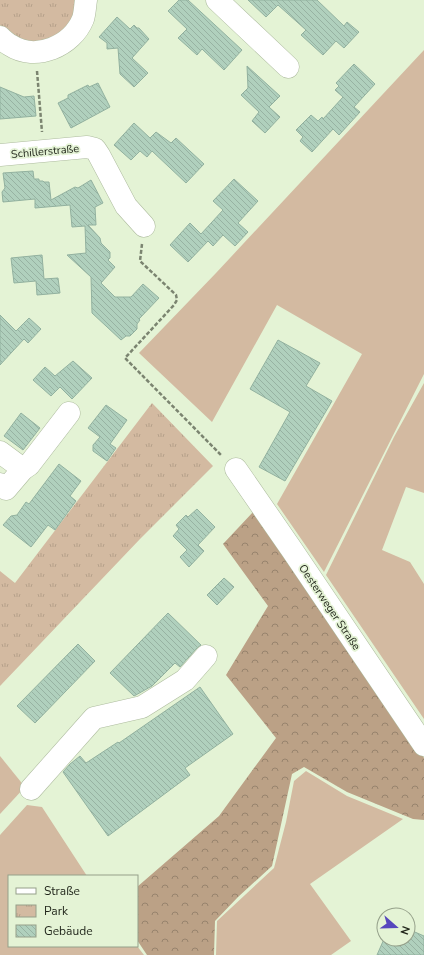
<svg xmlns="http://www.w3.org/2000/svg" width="424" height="955" font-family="'Nunito Sans',sans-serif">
<defs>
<pattern id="forest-crowns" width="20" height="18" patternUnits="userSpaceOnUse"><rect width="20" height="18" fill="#bba186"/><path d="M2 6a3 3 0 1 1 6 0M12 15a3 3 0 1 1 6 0" fill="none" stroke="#97836d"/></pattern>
<pattern id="park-tufts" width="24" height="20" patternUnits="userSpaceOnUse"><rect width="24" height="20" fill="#d3baa1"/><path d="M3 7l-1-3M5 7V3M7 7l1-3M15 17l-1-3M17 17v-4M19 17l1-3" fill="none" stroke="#b5a08a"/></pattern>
<pattern id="building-back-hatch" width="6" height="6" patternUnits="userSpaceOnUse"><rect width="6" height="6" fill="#b0d0bd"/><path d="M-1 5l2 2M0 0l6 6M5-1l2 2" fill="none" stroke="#97b2a2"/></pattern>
</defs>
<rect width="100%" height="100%" fill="#e4f3d5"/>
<g fill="#d3baa1">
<path d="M424,50V374L324,572L277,504L362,354L277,305L212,422L139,353L216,273Z"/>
<path d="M424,383V493L406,487L382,550L410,562L424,584V719L326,575L394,437Z"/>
<path d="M0,756L25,787L0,814Z"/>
<path d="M306,771L347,796L403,819L310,884L351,941L331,955H216L217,921L274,868L286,822L294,781Z"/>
<path d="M27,805L42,807L87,876H9V946H137L144,955H0V835Z"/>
</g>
<path fill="url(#forest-crowns)" d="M254,511L424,758V820L413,819L347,792L304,767L292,774L272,866L238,897L215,921L214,955H147L137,940V887L219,816L276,738L226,675L268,606L223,544Z"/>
<g fill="url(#park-tufts)">
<path d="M0,0H75L76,8L69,26L54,39L34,44L15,39L0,25Z"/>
<path d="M152,403L213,466L140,539L0,686V571L15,583Z"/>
</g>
<g fill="url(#building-back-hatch)" stroke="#92b19f">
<path d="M179,0H188L242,50L224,70L202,49L197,55L178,38L187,29L168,11Z"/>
<path d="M248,0H317L344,26L347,22L359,32L344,48L336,41L323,55L301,35L306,30L278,5L266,17Z"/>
<path d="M117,17L130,29L134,25L137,28H139L149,39L132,58L148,73L134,87L120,74L118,48L107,49V43L99,37Z"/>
<path d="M354,64L375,84L354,107L360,112L339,135L333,129L312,152L300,141L303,137L296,130L311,115L318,121L322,117L323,119L343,97L335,90L339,86L336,83Z"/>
<path d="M247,66L280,96L269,107L280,117L265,133L252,121L259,112L241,95L248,88Z"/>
<path d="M98,83L110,107L71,128L58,103L68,98V95L88,85L89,87Z"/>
<path d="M0,87L24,97L34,96L36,116L0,119Z"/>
<path d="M134,123L150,138L156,132L171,143L176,138L204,164L186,183L152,151L147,157L140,151L131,160L114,145Z"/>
<path d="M33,171L34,179H39V181H43L44,182H49L51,200L75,187L78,188L91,180L103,203L95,207L96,225H88L100,238L101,243L110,252V258L108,260L115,267L101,283L115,297H131L143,284L159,298L139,319L140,320L137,324V329L130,336H126L121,340L92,313L91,277L67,255L86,253L85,226L72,227L70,205L35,208V199L3,202L2,192L5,188L3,173Z"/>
<path d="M234,179L258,201L238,223L248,232L235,246L223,235L213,246L208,241L188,262L170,245L190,223L201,234L223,210L213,201Z"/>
<path d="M42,255L44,279L58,278L60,293L37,295L36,281L14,283L11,258Z"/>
<path d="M0,315L16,331L29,318L41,329L28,343L24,339L0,365Z"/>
<path d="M278,340L320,363L306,386L332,401L285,481L259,467L290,412L250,389Z"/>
<path d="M73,361L92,378L72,399L60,387L51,396L33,380L45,367L55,376Z"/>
<path d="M106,405L127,420L110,444L116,448L107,461L93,451V445L100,437L88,428Z"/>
<path d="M21,413L40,428L23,450L4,436Z"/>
<path d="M59,464L81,481L70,496L76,501L55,530L48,525L31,547L3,525L11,516L17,515L26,502L29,504Z"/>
<path d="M197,509L215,527L198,545L204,551L189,567L180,557L187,550L173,536L179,529L176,525L186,515L188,517Z"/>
<path d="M224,578L234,587L217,605L207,595Z"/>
<path d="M168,613L201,645L197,648L180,667L175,663L152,686L134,696L110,673Z"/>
<path d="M78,644L95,661L35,723L17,706Z"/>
<path d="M200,687L233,734L185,768L190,775L108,836L63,772L70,764L80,756L86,763L118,742L119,743Z"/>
<path d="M408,929L424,936V955H377L384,939H408Z"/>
</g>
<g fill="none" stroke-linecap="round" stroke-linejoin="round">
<defs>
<g id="minor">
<path d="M217,0L288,67"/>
<path d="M0,37C3,40 6,43 10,45C36,62 72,46 83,19C85,13 85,6 86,0"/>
<path d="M0,155L87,147L95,149L99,155L126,206L144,226"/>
<path d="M0,452L23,469L6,489L0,484"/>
<path d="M23,469L29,465L69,413"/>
<path d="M236,469L292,550L424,745"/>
<path d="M31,789L94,718L142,707L185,680L206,656"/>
</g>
</defs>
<use href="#minor" stroke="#adbb9e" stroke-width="23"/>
<g stroke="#7b8470" stroke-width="2.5" stroke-dasharray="4 2" stroke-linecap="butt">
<path d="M37,71L42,132"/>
<path d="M142,244L140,261L176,295L177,300L174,305L125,358L222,456"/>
</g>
<use href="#minor" stroke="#fff" stroke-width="22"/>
</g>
<g text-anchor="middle" stroke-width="3.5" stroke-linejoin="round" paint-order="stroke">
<g font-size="11" fill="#1f2419" stroke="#e4f3d5">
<text transform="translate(45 151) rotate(-5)" y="4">Schillerstraße</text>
<text transform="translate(330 607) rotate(56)" y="4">Oesterweger Straße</text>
</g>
</g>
<rect x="8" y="875" width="130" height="72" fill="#e4f3d5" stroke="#95a08a"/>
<rect x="16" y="888" width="20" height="6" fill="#ffffff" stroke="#95a08a"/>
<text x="44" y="895" font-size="12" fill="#1f2419">Straße</text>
<rect x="16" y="905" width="20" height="12" fill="url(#park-tufts)" stroke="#95a08a"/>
<text x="44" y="915" font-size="12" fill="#1f2419">Park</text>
<rect x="16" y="925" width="20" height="12" fill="url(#building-back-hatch)" stroke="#95a08a"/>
<text x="44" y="935" font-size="12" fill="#1f2419">Gebäude</text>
<g transform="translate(396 927) rotate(110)"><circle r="19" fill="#e4f3d5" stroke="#95a08a"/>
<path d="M0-3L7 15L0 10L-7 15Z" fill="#5646bd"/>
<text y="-6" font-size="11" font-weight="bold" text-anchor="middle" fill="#1f2419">N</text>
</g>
</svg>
